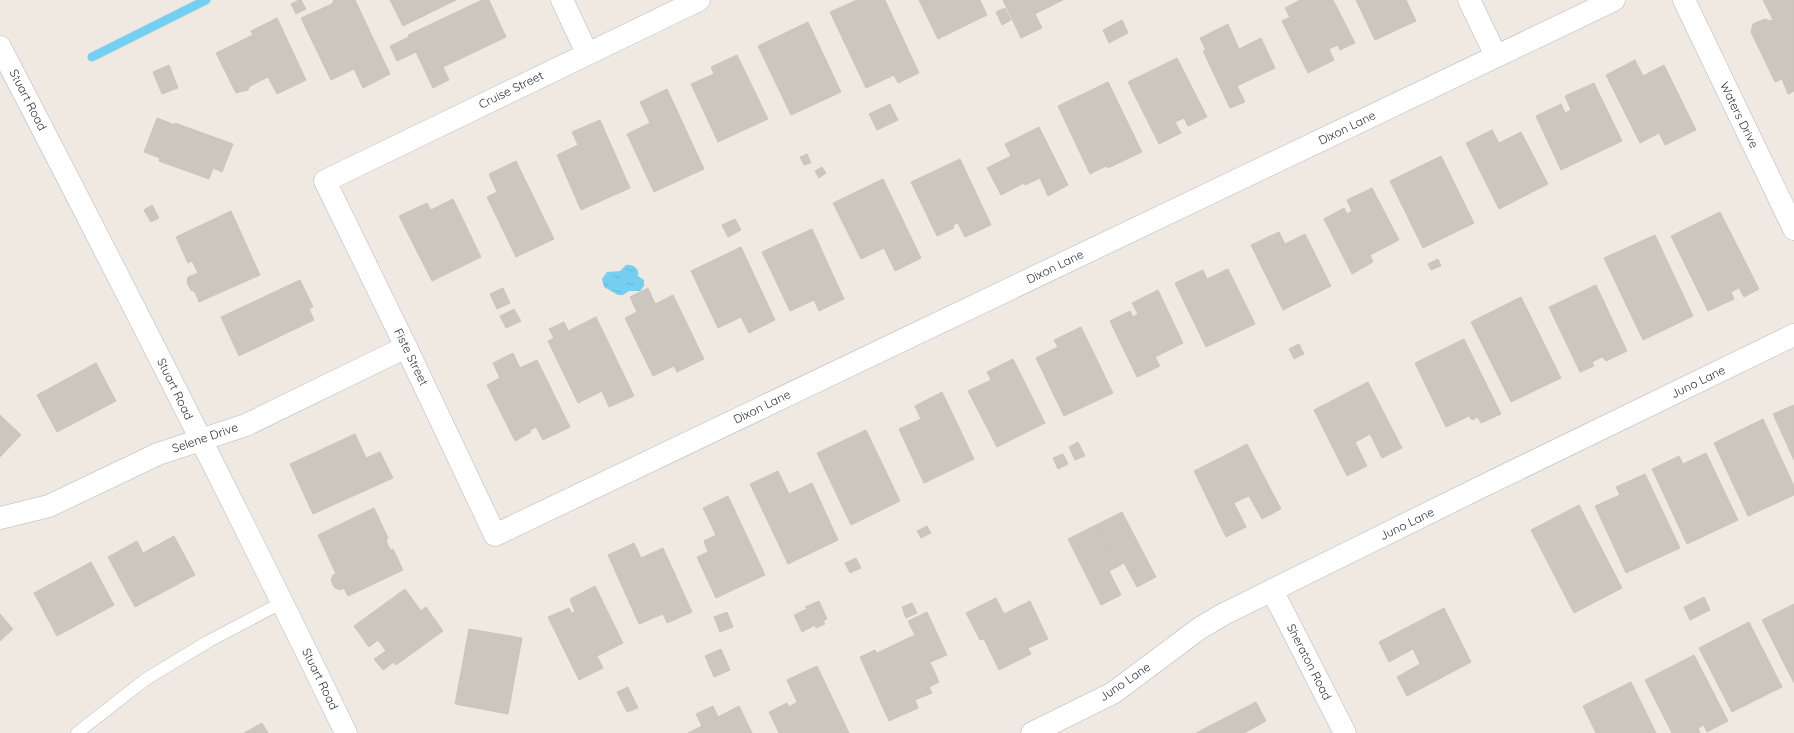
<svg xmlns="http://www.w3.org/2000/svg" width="1794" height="733" font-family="Quicksand,sans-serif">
<defs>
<pattern id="water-ripples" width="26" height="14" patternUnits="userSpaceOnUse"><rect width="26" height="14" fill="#75cff0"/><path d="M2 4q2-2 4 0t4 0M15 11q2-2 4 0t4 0" fill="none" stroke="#66b2ce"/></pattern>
</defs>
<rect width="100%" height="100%" fill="#efe9e1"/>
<path fill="url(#water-ripples)" d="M626,265C633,264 640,269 638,276L644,280V286L640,291H629L623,295H618L604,287L602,279L607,272L620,271Z"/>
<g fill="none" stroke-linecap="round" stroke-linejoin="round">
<path stroke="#75cff0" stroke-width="9" d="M92,57L206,0"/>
</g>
<g fill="#cbc7bf" stroke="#cbc5ba">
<path d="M299,0H301L306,9L296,14L291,4Z"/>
<path d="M334,0H355L390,74L363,88L354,69L331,80L301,18L332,4Z"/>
<path d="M390,0H456L403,26Z"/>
<path d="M482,0H489L506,37L443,67L449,80L433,88L416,52L397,61L390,46L409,37L408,35Z"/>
<path d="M857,0H885L919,73L898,83L894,75L866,88L830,12Z"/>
<path d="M919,0H980L987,15L938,39Z"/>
<path d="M1003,0H1063L1035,14L1042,28L1021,38Z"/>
<path d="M1300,0H1333L1355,43L1340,50L1338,45L1329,49L1334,60L1308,73L1282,21L1290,17L1285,8Z"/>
<path d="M1356,0H1406L1416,21L1375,40Z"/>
<path d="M1763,0H1794V91L1788,94L1782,79L1775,82L1751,32L1753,24L1765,19L1770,21L1773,20Z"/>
<path d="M1005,8L1011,20L1002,25L996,12Z"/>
<path d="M277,18L306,80L277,94L268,77L250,86L248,90L236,93L216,53L253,35L251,31Z"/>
<path d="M1122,20L1128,33L1109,43L1103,30Z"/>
<path d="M808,22L841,92L791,115L758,46Z"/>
<path d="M1228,24L1239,49L1261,38L1275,68L1237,86L1245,102L1230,108L1203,51L1206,50L1200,38Z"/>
<path d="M737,55L768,119L718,142L691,84L714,74L711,67Z"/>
<path d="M1177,58L1207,117L1188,126L1184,118L1175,122L1181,133L1159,144L1128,82Z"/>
<path d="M1635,60L1643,76L1664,65L1696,130L1665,145L1659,133L1640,143L1606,75Z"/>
<path d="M169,65L178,88L162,94L153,72Z"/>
<path d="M1108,82L1142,152L1108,168L1106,166L1090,174L1058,106Z"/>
<path d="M1594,83L1622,141L1561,170L1536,116L1561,104L1565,113L1571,110L1565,96Z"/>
<path d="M667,89L704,169L654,192L627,134L650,123L640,102Z"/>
<path d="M890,104L898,120L877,130L869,114Z"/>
<path d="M157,118L175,125V123L233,144L222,172L213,168L209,179L159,161L160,158L144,152Z"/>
<path d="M600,120L630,188L581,210L557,155L578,145L572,132Z"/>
<path d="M1039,127L1068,185L1048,196L1040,178L1025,185L1024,183L1001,195L987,168L1011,156L1005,144Z"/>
<path d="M1492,130L1499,143L1521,132L1548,184L1499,209L1466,143Z"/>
<path d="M807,154L811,163L804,165L800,157Z"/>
<path d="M1441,156L1474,223L1423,248L1390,181Z"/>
<path d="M960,159L991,225L965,237L958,223L953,225L954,228L937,236L911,182Z"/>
<path d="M516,161L554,239L516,257L487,197L497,192L489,174Z"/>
<path d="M822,167L826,173L819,178L815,171Z"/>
<path d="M883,179L921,258L895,271L884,248L861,259L833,203Z"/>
<path d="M1372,188L1399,240L1370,255L1373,262L1352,274L1324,219L1344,208L1347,214L1352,211L1347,200Z"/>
<path d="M453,199L481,257L432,281L399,216L427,203L431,210Z"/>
<path d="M152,205L159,218L151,222L144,210Z"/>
<path d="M231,211L260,275L199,302L195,292L191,290L187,283L188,277L198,273L192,261L188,263L176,237Z"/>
<path d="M1720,212L1759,289L1744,297L1739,288L1731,292L1734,299L1708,311L1671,236Z"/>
<path d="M735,219L741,230L728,237L722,225Z"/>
<path d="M812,229L844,299L819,311L814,300L790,311L762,252Z"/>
<path d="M1279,232L1285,244L1305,234L1331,286L1283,310L1251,245Z"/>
<path d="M1655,235L1693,316L1643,340L1604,258Z"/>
<path d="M741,247L775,320L749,333L741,317L718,328L691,271Z"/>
<path d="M1438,259L1441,266L1431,270L1428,264Z"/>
<path d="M1228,269L1255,324L1206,347L1175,283L1203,270L1207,279Z"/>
<path d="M300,280L313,307L309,309L314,320L239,356L221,317Z"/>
<path d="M1596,285L1627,351L1606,361L1602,357L1592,362L1594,366L1580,372L1549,307Z"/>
<path d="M503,288L510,303L497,309L490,294Z"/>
<path d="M648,288L655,304L673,295L704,359L677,372L674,366L653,376L625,318L637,312L630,297Z"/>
<path d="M1158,290L1183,343L1155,357L1160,366L1137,377L1110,321L1130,311L1133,317L1138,314L1132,303Z"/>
<path d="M1521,297L1561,378L1511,402L1471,322Z"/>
<path d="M514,309L521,321L506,328L500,316Z"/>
<path d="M596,317L634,396L609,407L602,391L578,403L548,341L554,338L549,329L564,322L568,331Z"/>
<path d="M1081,327L1113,393L1064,416L1036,358L1058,347L1054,340Z"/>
<path d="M1464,339L1501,414L1481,423L1478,417L1472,420L1469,416L1446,427L1415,363Z"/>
<path d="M1299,344L1304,354L1294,359L1289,349Z"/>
<path d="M513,353L520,368L537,360L570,427L543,440L536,427L530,430L531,432L515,441L487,385L500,378L493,363Z"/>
<path d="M1013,359L1045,423L997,447L968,391L991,380L987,372Z"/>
<path d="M96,363L116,401L57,432L37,395Z"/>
<path d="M1368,382L1402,448L1382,458L1370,434L1363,438L1341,396Z"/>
<path d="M942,392L974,459L924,483L899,429L921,419L915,406Z"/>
<path d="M1341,396L1363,438L1355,442L1367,466L1347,476L1314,410Z"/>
<path d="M1794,405V460L1773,414Z"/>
<path d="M0,415L21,435L0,457Z"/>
<path d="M1763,419L1794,486V495L1748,516L1714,443Z"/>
<path d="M866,430L900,501L851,525L817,453Z"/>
<path d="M355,434L366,458L380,452L393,478L313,514L290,464Z"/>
<path d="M1078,442L1085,456L1075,460L1069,447Z"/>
<path d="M1247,444L1281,509L1262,519L1249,496L1242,499L1222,457Z"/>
<path d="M1706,453L1738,520L1687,544L1652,469L1679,456L1683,464Z"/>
<path d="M1063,454L1068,464L1058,469L1053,458Z"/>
<path d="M1222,457L1242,499L1234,503L1246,527L1226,537L1194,471Z"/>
<path d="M778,471L789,494L812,483L838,540L788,564L750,484Z"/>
<path d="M1645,474L1680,548L1626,573L1595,506L1620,495L1616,487Z"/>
<path d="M728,496L765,575L716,598L697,557L708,552L704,541L716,535L703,508Z"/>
<path d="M1579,505L1622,588L1574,613L1531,530Z"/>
<path d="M374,508L388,538L386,540L390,550L393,549L403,570L348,596L344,588L340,590L335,588L331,581L333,575L336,574L318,535Z"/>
<path d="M1122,512L1156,577L1137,587L1124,563L1117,567L1096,525Z"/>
<path d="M1096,525L1117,567L1109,571L1121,595L1101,605L1068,539Z"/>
<path d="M927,526L931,533L921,538L917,531Z"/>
<path d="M174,536L195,575L135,607L108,557L137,541L143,553Z"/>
<path d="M634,543L641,558L663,548L692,612L667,623L663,614L639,624L608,555Z"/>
<path d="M856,558L861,568L850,573L845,563Z"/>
<path d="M91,562L114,605L57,636L34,593Z"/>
<path d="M595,586L623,643L597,656L603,668L579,680L548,617L569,608L571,613L575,612L570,599Z"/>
<path d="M405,589L421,611L426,607L443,631L396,665L394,662L383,670L374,659L386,651L378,640L369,647L354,626Z"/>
<path d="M1704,597L1710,610L1690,620L1684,607Z"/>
<path d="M996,598L1004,614L1030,601L1048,639L1028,648L1031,654L999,670L984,639L980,640L966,613Z"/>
<path d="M819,601L827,619L823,621L825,624L816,628L815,625L802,632L794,615L807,609L805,607Z"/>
<path d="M912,603L917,613L906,618L902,607Z"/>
<path d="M1794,604V683L1762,620Z"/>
<path d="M1444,608L1458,636L1417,657L1413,649L1389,662L1379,642Z"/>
<path d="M727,612L733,627L720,632L714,617Z"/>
<path d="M927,612L947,655L930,662L939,682L929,687L932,693L915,700L918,708L889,721L860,657L875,650L877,653L915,635L908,621Z"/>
<path d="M0,614L13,629L0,641Z"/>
<path d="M1749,622L1782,687L1732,712L1699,648Z"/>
<path d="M469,629L522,638L508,714L455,704Z"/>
<path d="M1458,636L1471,662L1407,696L1397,677L1420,664L1417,657Z"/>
<path d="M721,649L730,670L714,677L705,656Z"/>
<path d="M1694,655L1728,721L1707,732L1704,725L1698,728L1700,732L1698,733H1672L1645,680Z"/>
<path d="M817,666L849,733H779L769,712L787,703L789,707L797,702L787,680Z"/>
<path d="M1631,682L1656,733H1596L1583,706Z"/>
<path d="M628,687L638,708L627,712L617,692Z"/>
<path d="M1256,702L1266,721L1244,733H1196Z"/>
<path d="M713,706L718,717L739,706L752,733H688L702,726L696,714Z"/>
<path d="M262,723L268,733H244Z"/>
</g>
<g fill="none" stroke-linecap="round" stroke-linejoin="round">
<defs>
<path id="service" d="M77,733L146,679L209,641L283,602"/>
<g id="minor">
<path d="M562,0L587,53"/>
<path d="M699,0L325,181L406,347L495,535L1614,0"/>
<path d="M1469,0L1496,56"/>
<path d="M1684,0L1794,229"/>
<path d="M0,518L49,506L158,454L246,425L406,347"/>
<path d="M1272,590L1345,733"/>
<path d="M1032,733L1113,693L1200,628L1224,614L1481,487L1794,335"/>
</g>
<path id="tertiary" d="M0,47C118,274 234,502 346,733"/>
</defs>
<use href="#service" stroke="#b4b7c1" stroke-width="13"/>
<use href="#minor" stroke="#b4b7c1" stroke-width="23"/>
<use href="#tertiary" stroke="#b4b7c1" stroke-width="23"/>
<use href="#service" stroke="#fff" stroke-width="12"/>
<use href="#minor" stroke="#fff" stroke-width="22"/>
<use href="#tertiary" stroke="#fff" stroke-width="22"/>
</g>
<g text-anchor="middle" stroke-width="3" stroke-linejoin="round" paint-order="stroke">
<g font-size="12" fill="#2e2e2e" stroke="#fff">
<text transform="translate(511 90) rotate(-26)" y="4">Cruise Street</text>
<text transform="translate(28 100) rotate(63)" y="4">Stuart Road</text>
<text transform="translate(1739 115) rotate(64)" y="4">Waters Drive</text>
<text transform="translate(1347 128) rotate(-26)" y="4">Dixon Lane</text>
<text transform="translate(1055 267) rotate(-26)" y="4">Dixon Lane</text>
<text transform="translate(411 357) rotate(64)" y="4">Fiste Street</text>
<text transform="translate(1698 382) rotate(-26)" y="4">Juno Lane</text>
<text transform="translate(175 389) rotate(64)" y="4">Stuart Road</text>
<text transform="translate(762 407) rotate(-26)" y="4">Dixon Lane</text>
<text transform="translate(205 438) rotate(-19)" y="4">Selene Drive</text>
<text transform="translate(1407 524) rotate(-26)" y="4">Juno Lane</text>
<text transform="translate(1309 662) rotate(63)" y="4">Sheraton Road</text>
<text transform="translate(320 679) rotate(64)" y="4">Stuart Road</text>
<text transform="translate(1125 682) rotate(-34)" y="4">Juno Lane</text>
</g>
</g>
</svg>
